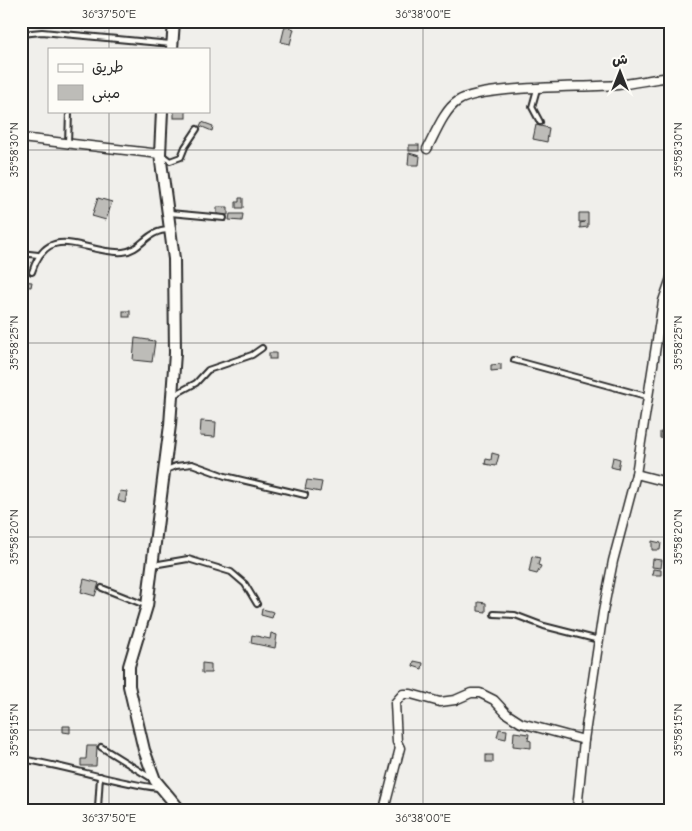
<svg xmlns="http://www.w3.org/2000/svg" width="692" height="831" font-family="'Comic Neue','Playpen Sans Arabic',sans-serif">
<rect width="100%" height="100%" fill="#f0efeb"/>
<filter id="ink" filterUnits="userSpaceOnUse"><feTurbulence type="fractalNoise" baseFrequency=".02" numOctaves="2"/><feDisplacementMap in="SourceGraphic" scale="10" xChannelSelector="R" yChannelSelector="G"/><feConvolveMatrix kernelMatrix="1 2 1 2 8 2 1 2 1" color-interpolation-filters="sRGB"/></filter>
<g filter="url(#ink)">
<g fill="#bdbcb8" stroke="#2b2b2b">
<path d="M285,26L294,29L290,44L281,42Z"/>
<rect x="174" y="111" width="12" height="7"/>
<path d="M202,122L213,126L212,131L200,126Z"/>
<path d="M536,125L549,128L547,142L533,139Z"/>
<rect x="409" y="145" width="10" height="6"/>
<path d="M409,153L420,156L419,165H408Z"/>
<path d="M98,198L112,202L106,220L92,216Z"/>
<path d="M239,198H243V208H236V202H239Z"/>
<path d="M217,207H228V215L217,214Z"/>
<path d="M579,213H588V227L580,228V223L585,222H579Z"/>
<path d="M230,214H243L242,221L229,220Z"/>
<path d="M21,281L32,282L31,287L21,286Z"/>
<rect x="123" y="311" width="7" height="6"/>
<path d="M135,338L155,341L152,362L133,360Z"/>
<rect x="269" y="353" width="7" height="6"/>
<path d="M501,364V370L491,371V365Z"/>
<path d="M201,421L216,422L215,437L200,436Z"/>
<path d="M660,432L669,433L668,439L660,438Z"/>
<path d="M492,453L499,455L496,466L485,464L486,459L491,460Z"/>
<path d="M613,457L620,459L618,469L611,467Z"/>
<path d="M307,480L322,482L320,492L305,489Z"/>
<path d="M120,491L127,492L125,503L118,501Z"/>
<path d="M652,541L661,543L660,550H652Z"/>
<path d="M532,556L540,558L538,565L541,566L537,574L529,572Z"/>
<path d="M653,559L662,560L661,568L652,567Z"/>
<path d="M653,569L661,570V575H652Z"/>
<path d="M84,579L99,583L95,596L81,592Z"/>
<path d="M478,602L486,603V612L478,611Z"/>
<path d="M262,609L274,612L272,618L261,615Z"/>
<path d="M271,633L277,635L275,648L251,643L252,635L270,639Z"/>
<path d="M414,661L423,663L422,669L413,666Z"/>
<path d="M202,663L211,664V673H202Z"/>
<path d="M63,726H70V733L63,732Z"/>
<path d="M499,729L507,730L506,739L497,737Z"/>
<path d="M514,732L529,734L528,740L531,741V748L513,746Z"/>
<path d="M87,746H97L96,766H81V759H86Z"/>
<rect x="486" y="755" width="7" height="7"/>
</g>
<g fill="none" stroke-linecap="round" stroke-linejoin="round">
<defs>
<g id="lane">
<path d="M21,34L42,32L171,44"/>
<path d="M537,89L532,107L540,122"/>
<path d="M68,143L69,113"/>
<path d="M162,155L170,161L181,157L185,147L197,129"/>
<path d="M170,213L224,218"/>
<path d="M21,253L38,255"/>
<path d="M32,272C49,219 86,255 123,252C143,250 145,230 170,230"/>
<path d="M514,360L646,396"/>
<path d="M174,395L196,383L208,370L252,355L262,348"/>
<path d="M166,470L176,466L192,464L225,476L305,495"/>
<path d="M153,565L188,559L231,572L245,584L257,604"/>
<path d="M102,588L145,605"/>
<path d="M494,614L515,615L544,626L599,640"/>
<path d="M101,747L151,778"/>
<path d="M21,759C67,766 112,782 158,788"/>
<path d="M98,808L100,776"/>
</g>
<g id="street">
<path d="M21,138L160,154"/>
<path d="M427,149C435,134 444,110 458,101C483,85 583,88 618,85C635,83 653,79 671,77"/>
<path d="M636,474L671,483"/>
<path d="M384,810L400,748L397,742L395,703L403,694H411L440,702L455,700L471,693H480L494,700L507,714L521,723L584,740"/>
<path d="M577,810L584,740L603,612L613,561L636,474L663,301L671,278"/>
</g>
<g id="secondary">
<path d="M172,49L174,21"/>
<path d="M162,111L160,154L174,259L175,353L170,425L147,606L129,666V686L144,750L155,780L180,810"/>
</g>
</defs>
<use href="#lane" stroke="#2b2b2b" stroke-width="8"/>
<use href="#street" stroke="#2b2b2b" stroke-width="11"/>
<use href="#secondary" stroke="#2b2b2b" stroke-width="14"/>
<use href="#lane" stroke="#fdfcf7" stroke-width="4"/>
<use href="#street" stroke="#fdfcf7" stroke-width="8"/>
<use href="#secondary" stroke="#fdfcf7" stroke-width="10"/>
</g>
</g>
<path fill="none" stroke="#2b2b2b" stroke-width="1" stroke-opacity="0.45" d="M109,21V49M423,21V810M109,111V810M21,150H671M21,343H671M21,537H671M21,730H671"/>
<rect width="692" height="831" fill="none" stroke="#fdfcf7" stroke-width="55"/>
<rect x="48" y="48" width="162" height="65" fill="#fdfcf7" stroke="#a9a8a5"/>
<rect x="58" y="64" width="25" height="8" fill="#fdfcf7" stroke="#a9a8a5"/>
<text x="92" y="72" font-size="15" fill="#2b2b2b">طريق</text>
<rect x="58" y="85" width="25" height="15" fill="#bdbcb8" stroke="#a9a8a5"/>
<text x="92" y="98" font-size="15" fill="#2b2b2b">مبنى</text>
<g transform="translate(620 72)" stroke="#fdfcf7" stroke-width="4" paint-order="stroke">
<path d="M0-4L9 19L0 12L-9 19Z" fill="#2b2b2b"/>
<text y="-8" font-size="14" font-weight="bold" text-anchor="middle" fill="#2b2b2b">ش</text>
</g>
<rect x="28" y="28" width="636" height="776" fill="none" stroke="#2b2b2b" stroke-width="2"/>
<g font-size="12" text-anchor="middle" fill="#2b2b2b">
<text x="109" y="18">36°37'50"E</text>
<text x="423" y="18">36°38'00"E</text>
<text transform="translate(14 150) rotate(-90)" y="4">35°58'30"N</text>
<text transform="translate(678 150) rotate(-90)" y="4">35°58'30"N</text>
<text transform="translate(14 343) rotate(-90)" y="4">35°58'25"N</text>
<text transform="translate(678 343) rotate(-90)" y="4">35°58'25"N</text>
<text transform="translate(14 537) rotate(-90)" y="4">35°58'20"N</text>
<text transform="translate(678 537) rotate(-90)" y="4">35°58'20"N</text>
<text transform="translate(14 730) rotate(-90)" y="4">35°58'15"N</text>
<text transform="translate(678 730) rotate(-90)" y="4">35°58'15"N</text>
<text x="109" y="822">36°37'50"E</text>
<text x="423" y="822">36°38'00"E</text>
</g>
</svg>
